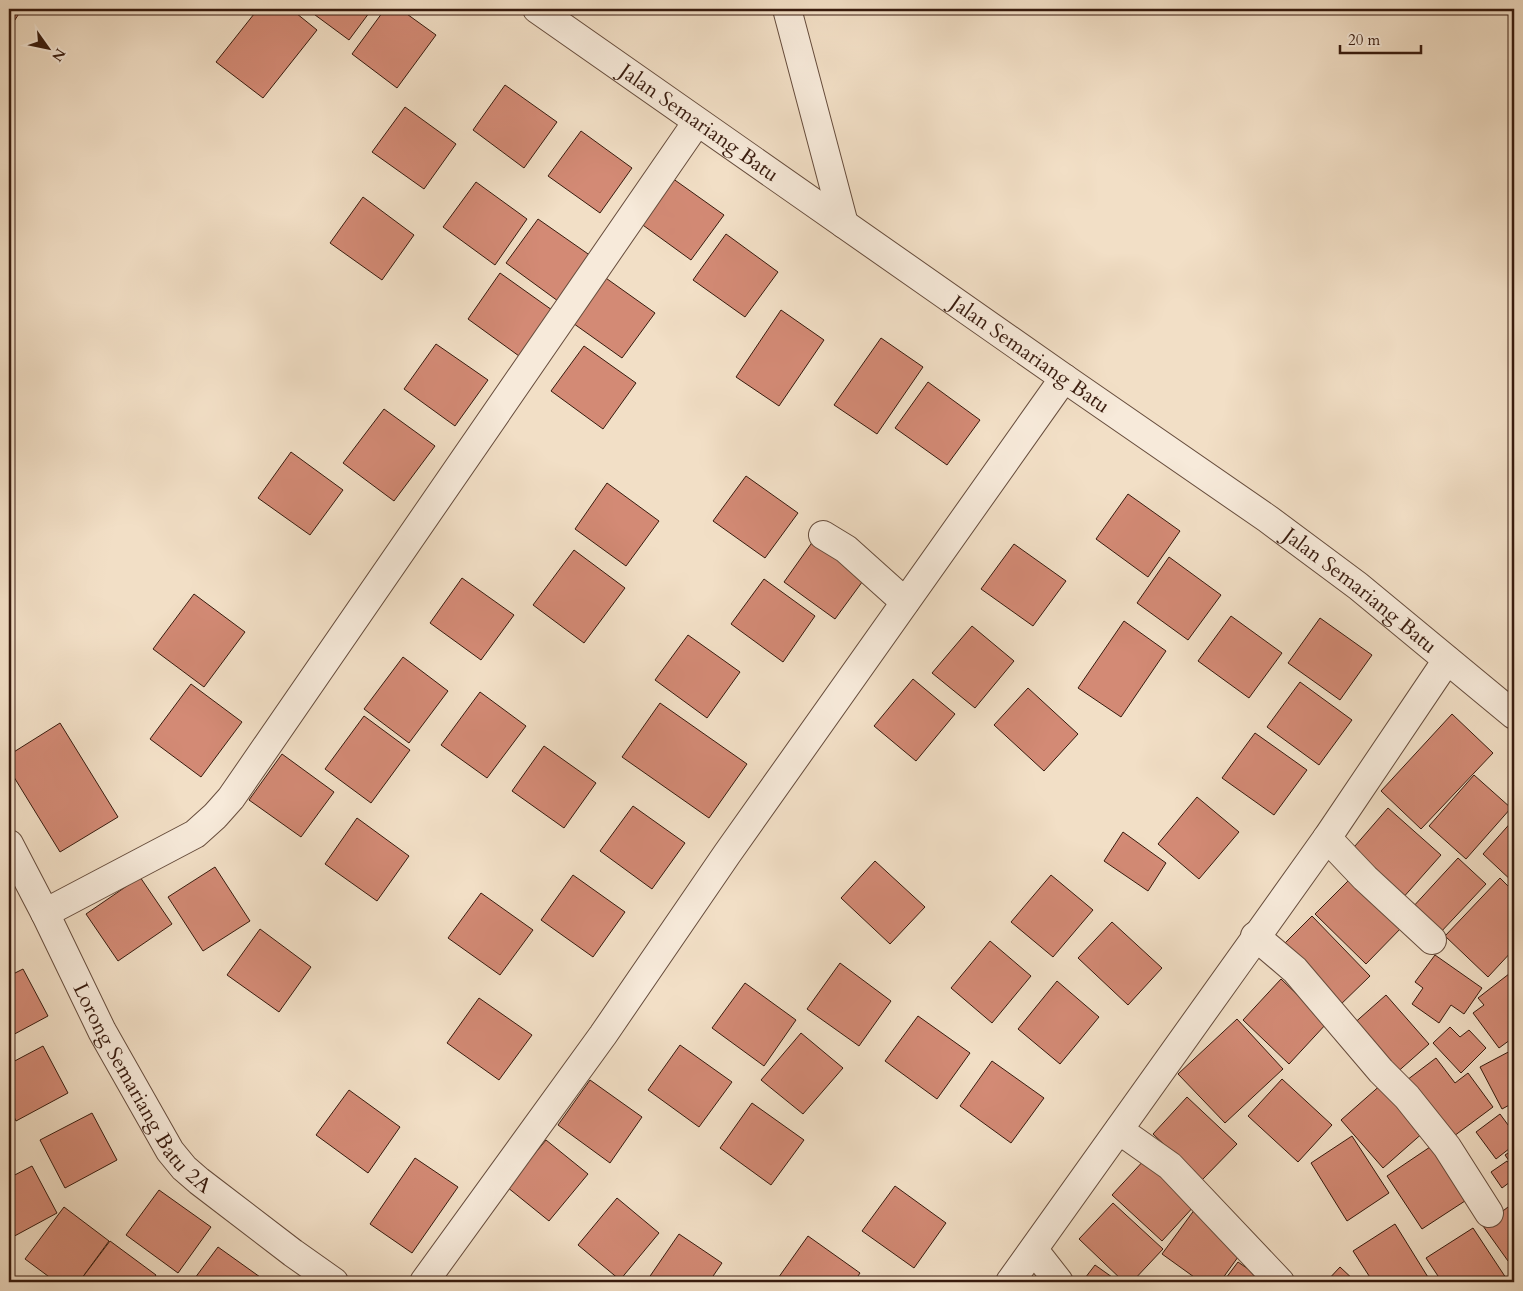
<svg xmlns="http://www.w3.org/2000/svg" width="1523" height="1291" font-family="Cardo,serif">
<rect width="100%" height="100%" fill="#f2dfc6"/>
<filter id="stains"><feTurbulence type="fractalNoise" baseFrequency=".004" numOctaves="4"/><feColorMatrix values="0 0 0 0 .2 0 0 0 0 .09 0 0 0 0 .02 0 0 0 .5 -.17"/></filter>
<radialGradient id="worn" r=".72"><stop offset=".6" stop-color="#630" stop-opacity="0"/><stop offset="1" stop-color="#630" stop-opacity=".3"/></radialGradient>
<g fill="#d38a75" stroke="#381b0e">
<path d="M9,9H22L9,29Z"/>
<path d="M229,9H250L246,14H225Z"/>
<path d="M258,9H291L317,30L263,98L216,62Z"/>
<path d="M307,9H372L349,40Z"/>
<path d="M385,9H400L436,35L397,88L352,54Z"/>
<path d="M505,85L557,122L524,168L473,130Z"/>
<path d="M405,107L456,144L424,189L372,152Z"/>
<path d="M581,131L632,168L600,213L548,176Z"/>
<path d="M672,178L724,215L691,260L640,223Z"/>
<path d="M476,182L527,219L495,265L443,227Z"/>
<path d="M363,197L414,235L382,280L330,243Z"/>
<path d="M538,219L591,256L558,301L506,263Z"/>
<path d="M726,234L778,272L745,317L693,280Z"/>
<path d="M500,273L552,310L519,356L468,319Z"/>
<path d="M603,276L655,313L622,358L570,321Z"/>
<path d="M781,310L824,340L779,406L736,377Z"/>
<path d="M881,338L923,367L877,434L834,405Z"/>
<path d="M436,344L488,380L455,426L404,389Z"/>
<path d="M584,346L636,383L603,429L551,391Z"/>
<path d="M928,382L980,420L947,465L895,428Z"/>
<path d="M384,409L435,446L394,501L343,463Z"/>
<path d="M291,452L343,490L310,535L258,498Z"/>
<path d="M746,476L798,513L765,558L713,521Z"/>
<path d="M607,483L659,521L626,566L575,529Z"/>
<path d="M1128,494L1180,531L1148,577L1096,539Z"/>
<path d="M816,537L868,574L835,619L784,582Z"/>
<path d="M1014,544L1066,581L1033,626L981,589Z"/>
<path d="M574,550L625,588L584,643L533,605Z"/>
<path d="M1169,557L1221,595L1188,640L1137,603Z"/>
<path d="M462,578L514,615L481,660L430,623Z"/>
<path d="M764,579L815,616L783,662L731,624Z"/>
<path d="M194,594L245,632L204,687L153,649Z"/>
<path d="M1231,616L1282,653L1249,698L1198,661Z"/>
<path d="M1320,618L1372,655L1340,700L1288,663Z"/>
<path d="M1124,621L1166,651L1121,717L1078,688Z"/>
<path d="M972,626L1014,661L975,708L932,673Z"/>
<path d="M688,635L740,672L707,718L655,680Z"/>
<path d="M403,657L448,691L409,743L364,709Z"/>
<path d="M913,679L955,714L916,761L874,726Z"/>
<path d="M1300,682L1352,720L1319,765L1267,727Z"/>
<path d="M191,684L242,722L201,777L150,739Z"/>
<path d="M1028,688L1078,734L1044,771L994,725Z"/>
<path d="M480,692L526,726L487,778L441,745Z"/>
<path d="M660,703L747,764L709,818L622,757Z"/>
<path d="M1452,714L1493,753L1421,829L1381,791Z"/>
<path d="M364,716L410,750L371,803L325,769Z"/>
<path d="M60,723L118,817L60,852L9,769V755Z"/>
<path d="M1255,733L1307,770L1274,815L1222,778Z"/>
<path d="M544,746L596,783L564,828L512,791Z"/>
<path d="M282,754L334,792L301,837L249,800Z"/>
<path d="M1474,775L1511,808L1466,859L1429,826Z"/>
<path d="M1197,797L1239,832L1199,879L1158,844Z"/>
<path d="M633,806L685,843L652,889L600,851Z"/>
<path d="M1388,808L1441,855L1401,900L1348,854Z"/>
<path d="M357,818L409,856L377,901L325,864Z"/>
<path d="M1514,819V883L1483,854Z"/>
<path d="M1123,832L1166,863L1148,891L1104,861Z"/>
<path d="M1458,858L1486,884L1439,934L1411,909Z"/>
<path d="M875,861L925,907L890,944L841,898Z"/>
<path d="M215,867L250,921L203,951L168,897Z"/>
<path d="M573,875L625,912L593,957L541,920Z"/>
<path d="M1051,875L1093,910L1053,957L1011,922Z"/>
<path d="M1354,875L1404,925L1366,964L1315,914Z"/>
<path d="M140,877L172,924L118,961L86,914Z"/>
<path d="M1500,878L1514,892V949L1488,977L1445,936Z"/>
<path d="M481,893L533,930L500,975L448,938Z"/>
<path d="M1312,916L1370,976L1336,1009L1278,950Z"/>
<path d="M1112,922L1162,968L1128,1005L1078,958Z"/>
<path d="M260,929L311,967L279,1012L227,975Z"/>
<path d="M990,941L1031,976L992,1023L951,988Z"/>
<path d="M1435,955L1482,988L1464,1014L1451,1005L1439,1023L1412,1004L1423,988L1415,982Z"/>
<path d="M840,963L891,1001L859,1046L807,1009Z"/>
<path d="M23,969L48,1016L9,1037V976Z"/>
<path d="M1514,970V1037L1499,1048L1473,1013L1484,1005L1478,998Z"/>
<path d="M1281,979L1327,1023L1289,1064L1243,1020Z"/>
<path d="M1057,981L1099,1017L1060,1064L1018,1029Z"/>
<path d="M745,983L796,1020L764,1066L712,1028Z"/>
<path d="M1386,995L1429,1044L1394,1075L1351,1026Z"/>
<path d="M479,998L532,1035L499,1080L447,1043Z"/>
<path d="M918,1016L970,1053L937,1099L885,1061Z"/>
<path d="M1237,1019L1283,1069L1225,1123L1178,1074Z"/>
<path d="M1450,1027L1460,1037L1469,1030L1486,1048L1461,1073L1433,1043Z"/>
<path d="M801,1033L843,1068L803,1114L761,1080Z"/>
<path d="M680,1045L732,1082L699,1127L648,1090Z"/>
<path d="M43,1046L68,1093L16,1121L9,1106V1064Z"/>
<path d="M1514,1049V1106L1513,1103L1502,1109L1480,1067Z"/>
<path d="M1436,1058L1455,1083L1468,1073L1493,1107L1450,1139L1407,1080Z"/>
<path d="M992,1061L1044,1098L1011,1143L960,1106Z"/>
<path d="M1282,1079L1332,1125L1298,1162L1248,1116Z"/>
<path d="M590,1080L642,1117L610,1163L558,1125Z"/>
<path d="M1383,1083L1425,1131L1383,1168L1341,1120Z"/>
<path d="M349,1090L400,1127L368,1173L316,1135Z"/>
<path d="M1187,1097L1237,1144L1202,1180L1153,1134Z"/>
<path d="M752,1103L804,1140L771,1185L720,1148Z"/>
<path d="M92,1113L117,1160L65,1188L40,1140Z"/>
<path d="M1500,1114L1514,1133V1145L1496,1159L1476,1132Z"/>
<path d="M1352,1136L1389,1193L1347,1221L1311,1163Z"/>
<path d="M546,1140L588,1174L549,1221L507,1187Z"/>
<path d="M1433,1145L1468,1199L1422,1229L1387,1176Z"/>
<path d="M1514,1149V1168L1505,1155Z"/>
<path d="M415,1158L458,1187L412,1253L370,1224Z"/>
<path d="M1146,1158L1196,1204L1162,1241L1112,1195Z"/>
<path d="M1507,1161L1514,1170V1179L1502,1188L1491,1172Z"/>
<path d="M32,1166L57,1213L9,1239V1178Z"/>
<path d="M895,1186L946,1223L914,1268L862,1231Z"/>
<path d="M159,1190L211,1227L178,1273L126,1235Z"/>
<path d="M617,1198L659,1233L620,1280L578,1245Z"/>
<path d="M1113,1203L1163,1249L1132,1282H1124L1079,1239Z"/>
<path d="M1512,1204L1514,1207V1256L1508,1261L1483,1226Z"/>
<path d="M64,1207L109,1241L79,1282H56L25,1259Z"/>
<path d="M1195,1209L1246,1246L1220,1282H1201L1162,1254Z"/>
<path d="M1395,1224L1431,1282H1373L1353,1251Z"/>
<path d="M1473,1228L1508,1281L1505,1282H1442L1426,1258Z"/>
<path d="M679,1234L722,1263L709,1282H646Z"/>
<path d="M808,1236L860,1273L854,1282L776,1281Z"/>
<path d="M110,1241L156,1275L151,1282H79Z"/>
<path d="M218,1247L267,1282H192Z"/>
<path d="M1238,1262L1267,1282H1223Z"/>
<path d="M1095,1265L1119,1282H1082Z"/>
<path d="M1340,1267L1356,1282H1326Z"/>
</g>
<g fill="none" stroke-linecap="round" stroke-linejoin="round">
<defs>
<g id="minor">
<path id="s1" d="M537,9L1064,378L1268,519L1358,586L1514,715"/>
<path d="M787,9L844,224"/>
<path d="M823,535L846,549L905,602"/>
<path d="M1327,838L1365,878L1432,940"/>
<path id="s2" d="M9,844L45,913L102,1031L170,1151L184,1168L199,1181L293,1253L334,1282"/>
<path d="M45,913L195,834L215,816L231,798L697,122"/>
<path d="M1255,936L1295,970L1381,1071L1407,1097L1447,1147L1489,1213"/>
<path d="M1119,1130L1170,1166L1280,1282"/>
<path d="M1034,1250L1059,1282"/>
<path d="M424,1282L603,1035L727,854L1064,378"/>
<path d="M1010,1282L1327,838L1447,660"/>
</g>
</defs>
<use href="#minor" stroke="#664c3c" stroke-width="30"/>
<use href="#minor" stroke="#f7eada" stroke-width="28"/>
</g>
<g text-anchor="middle" stroke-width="4" stroke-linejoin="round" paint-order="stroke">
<g font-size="21" fill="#381b0e" stroke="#f7eada">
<text dy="7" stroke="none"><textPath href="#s1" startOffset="198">Jalan Semariang Batu</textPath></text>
<text dy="7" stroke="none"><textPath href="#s1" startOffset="602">Jalan Semariang Batu</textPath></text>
<text dy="7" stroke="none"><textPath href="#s1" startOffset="1008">Jalan Semariang Batu</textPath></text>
<text dy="7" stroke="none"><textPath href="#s2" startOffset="279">Lorong Semariang Batu 2A</textPath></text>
</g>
</g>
<rect width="1523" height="1291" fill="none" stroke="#f2dfc6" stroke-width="30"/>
<rect x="10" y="10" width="1503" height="1271" fill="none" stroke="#381b0e" stroke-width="2.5"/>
<rect x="15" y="15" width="1493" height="1261" fill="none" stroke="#381b0e"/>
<g transform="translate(48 48) rotate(123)" stroke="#f7eada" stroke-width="4" paint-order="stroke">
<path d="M0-4L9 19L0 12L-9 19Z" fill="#381b0e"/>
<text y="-8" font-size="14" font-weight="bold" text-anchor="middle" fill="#381b0e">N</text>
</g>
<path d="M1340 45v8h81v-8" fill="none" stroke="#381b0e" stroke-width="2.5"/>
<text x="1348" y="45" font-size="15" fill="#381b0e" stroke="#f7eada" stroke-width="4" paint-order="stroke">20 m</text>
<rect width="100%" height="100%" filter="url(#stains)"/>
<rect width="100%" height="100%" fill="url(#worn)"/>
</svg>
